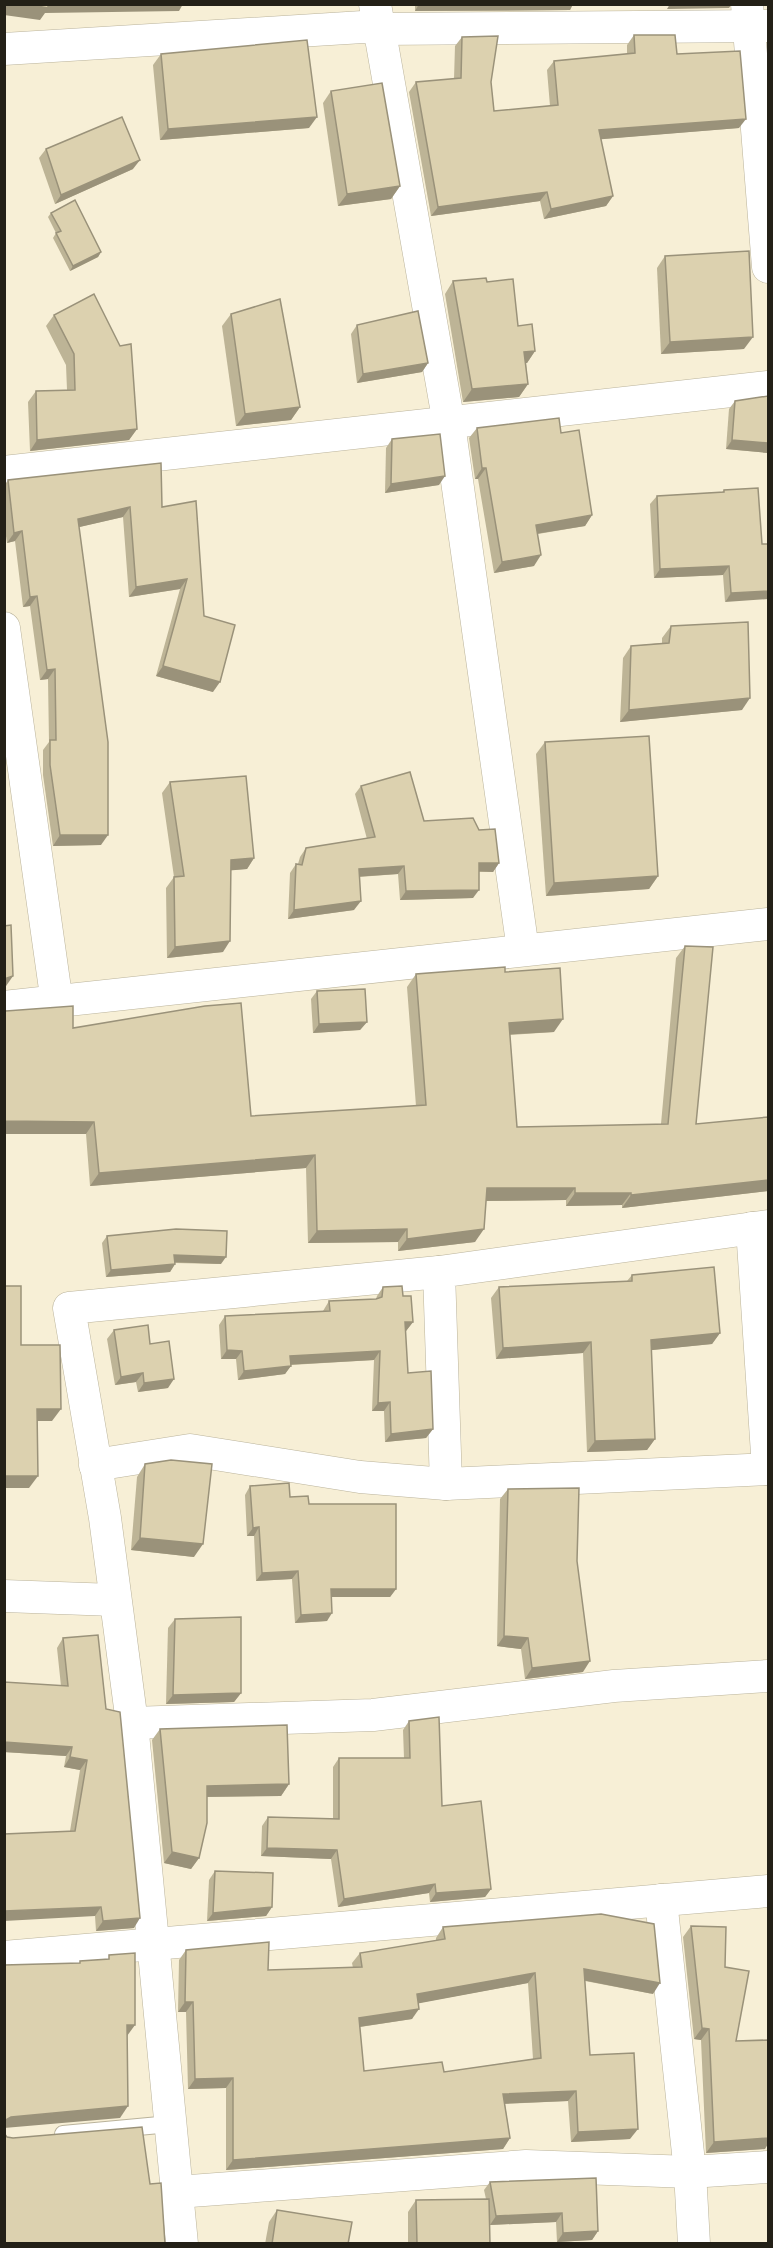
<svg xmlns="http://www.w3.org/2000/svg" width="773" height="2248" font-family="'IBM Plex Serif',serif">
<rect width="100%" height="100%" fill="#f7efd6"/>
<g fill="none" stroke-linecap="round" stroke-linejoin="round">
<defs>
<path id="lane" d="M63,2134L170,2124"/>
<g id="street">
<path d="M375,4L449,424L523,950"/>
<path d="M747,4L768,267"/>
<path d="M4,49L363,27L378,29L768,26"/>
<path d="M4,472L768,387"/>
<path d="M4,628L57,1003"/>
<path d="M4,1007L768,924"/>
<path d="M752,1228L768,1469"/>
<path d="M95,1465L190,1450L360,1477L446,1484L768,1469"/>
<path d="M446,1484L439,1272L768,1226"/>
<path d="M4,1596L114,1600"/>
<path d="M132,1723L373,1715L614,1686L768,1676"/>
<path d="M661,1900L690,2172L694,2244"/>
<path d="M4,1957L768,1891"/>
<path d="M177,2192L526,2166L690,2172L768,2167"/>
<path d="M182,2244L132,1723L105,1518L69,1308L439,1272"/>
</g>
</defs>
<use href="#lane" stroke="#bab39b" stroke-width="18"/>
<use href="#street" stroke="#bab39b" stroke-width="33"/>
<use href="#lane" stroke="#fff" stroke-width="16"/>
<use href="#street" stroke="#fff" stroke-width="32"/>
</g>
<g fill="#bdb496" fill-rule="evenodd">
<path d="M415,4H573L570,10L415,11Z"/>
<path d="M634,35L677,54L739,128L601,139L613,196L606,206L544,219L540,201L431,216L409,92L416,82L454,79L455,46L462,37L491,82L494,111L550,106L547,70L554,61L627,54V45Z"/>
<path d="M161,54L309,128L160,140L153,65Z"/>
<path d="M331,91L400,186L391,199L338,206L323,103Z"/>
<path d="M46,149L133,169L55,204L39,158Z"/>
<path d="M51,213L101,252L98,257L70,271L53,238L56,233L48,217Z"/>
<path d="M665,256L744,349L661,354L657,268Z"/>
<path d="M453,281L487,282L535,351L527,363H526L528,384L519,397L463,402L445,294Z"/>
<path d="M231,314L300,407L291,420L236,426L222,326Z"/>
<path d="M54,315L137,429L129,440L30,451L28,402L36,391L67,390L66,365L46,326Z"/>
<path d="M357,325L428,363L422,372L357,383L351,334Z"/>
<path d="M768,396V453L726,449L729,409L735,401Z"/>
<path d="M477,428L561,433L592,515L585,526L538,534L534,566L494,573L478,479H475L469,438Z"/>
<path d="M392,439L439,485L385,493L386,448Z"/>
<path d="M8,480L162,507L204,616L213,692L156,676L180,589L129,597L123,517L79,527L101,845L53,846L43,775V750L49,742L48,679L40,680L30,606L23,607L15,541L7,543L4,522V486Z"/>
<path d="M724,490L762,544H768L725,602L723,575L654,578L650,504L657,496L722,492Z"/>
<path d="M671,626L742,710L620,722L623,658L631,646L662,643V638Z"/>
<path d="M545,742L658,876L649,889L546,896L536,754Z"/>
<path d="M170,782L254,858L247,869L231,870L223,952L167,958L166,888L174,877L162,793Z"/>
<path d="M361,786L424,821L479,830L499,863L493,872H479L473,898L400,900L398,874L359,877L354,910L288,919L290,873L296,864H298L300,857L306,848L367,839L355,794Z"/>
<path d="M685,946L696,1124L768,1117V1191L622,1208V1205L566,1206V1200L486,1201L475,1242L398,1251V1242L308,1243L306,1168L90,1186L86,1134H4V1010L73,1028L251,1116L416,1106L407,987L416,974L505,972L554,1032L510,1035L517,1127L661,1124L676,958Z"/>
<path d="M317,991L367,1022L360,1030L313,1033L311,999Z"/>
<path d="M107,1236L221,1264L175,1263V1264L170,1272L106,1277L102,1243Z"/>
<path d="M632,1275L720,1333L712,1344L651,1350L655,1439L647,1450L587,1452L583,1353L496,1359L491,1298L499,1287L627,1281Z"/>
<path d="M383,1287L403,1296L413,1322L406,1331H405L408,1373L433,1429L426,1438L385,1442L384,1411H372L374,1360L291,1365L285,1374L238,1380L236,1359H221L219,1325L225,1316L323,1311L329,1301L376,1299L377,1296Z"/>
<path d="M114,1330L150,1344L168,1388L138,1392L136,1382L115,1385L107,1339Z"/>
<path d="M145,1464L194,1557L131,1550L137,1477Z"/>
<path d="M250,1486L290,1497L309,1504L396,1589L390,1597H332L327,1621L295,1623L292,1579L256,1581L254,1536H247L245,1495Z"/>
<path d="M508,1489L577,1561L583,1672L525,1679L521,1649L497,1646L500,1499Z"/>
<path d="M175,1619L241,1693L234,1702L166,1704L168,1628Z"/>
<path d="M63,1638L106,1709L134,1928L96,1931L95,1916L70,1831L80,1770L64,1767L66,1756L4,1752V1682L61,1686L57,1648Z"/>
<path d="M409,1721L442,1806L491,1889L485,1897L430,1902L429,1893L338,1907L331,1859L261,1856L262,1826L268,1817L333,1819V1767L339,1758H404L403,1730Z"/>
<path d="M160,1729L289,1784L281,1796L207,1797L199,1858L191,1869L164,1863L152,1740Z"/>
<path d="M215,1871L272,1907L266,1916L207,1921L209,1880Z"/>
<path d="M691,1926L725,1967L736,2041L765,2149L706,2153L701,2040L694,2039L683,1937Z"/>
<path d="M443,1927L653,1994L585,1981L590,2055L630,2139L571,2142L568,2101L505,2104L510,2138L503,2149L226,2170V2088L188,2089L186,2012H178L179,1960L186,1950L268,1970L353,1968L352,1963L360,1953L436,1941V1938ZM528,1983L533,2059L444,2072L364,2071L360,2027L412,2019L418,2003Z"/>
<path d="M596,2178L598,2231L592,2240L557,2242L556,2222L490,2225L489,2222L490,2244H408V2212L416,2200L486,2199L484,2190L490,2182Z"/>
<path d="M277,2210L348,2244H265L269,2222Z"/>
</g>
<g fill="#9a927a">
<path d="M4,4H183L179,11L45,13L40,20L4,15Z"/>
<path d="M419,4H573L570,10L415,11Z"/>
<path d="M670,4H732L729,8L667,9Z"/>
<path d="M317,117L309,128L160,140L168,129Z"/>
<path d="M746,119L739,128L592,140L599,130Z"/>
<path d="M140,160L133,169L55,204L61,195Z"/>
<path d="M400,186L391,199L338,206L347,194Z"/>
<path d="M547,192L540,201L431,216L438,207Z"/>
<path d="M613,196L606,206L544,219L551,209Z"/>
<path d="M101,252L98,257L70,271L73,266Z"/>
<path d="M753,337L744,349L661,354L670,342Z"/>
<path d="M535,351L527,363L516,364L524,352Z"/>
<path d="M428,363L422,372L357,383L363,374Z"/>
<path d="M528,384L519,397L463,402L472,389Z"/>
<path d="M300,407L291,420L236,426L245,414Z"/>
<path d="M137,429L129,440L30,451L37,440Z"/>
<path d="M732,440L768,443V453L726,449Z"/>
<path d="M482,468H486L478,479H475Z"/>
<path d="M445,476L439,485L385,493L391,484Z"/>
<path d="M130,507L123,517L71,529L78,519Z"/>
<path d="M592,515L585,526L529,535L536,525Z"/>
<path d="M22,531L15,541L7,543L14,533Z"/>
<path d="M541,555L534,566L494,573L502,562Z"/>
<path d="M729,566L723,575L654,578L660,569Z"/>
<path d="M187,579L180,589L129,597L136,587Z"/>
<path d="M768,591V599L725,602L731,593Z"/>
<path d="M37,596L30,606L23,607L30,597Z"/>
<path d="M163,666L220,682L213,692L156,676Z"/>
<path d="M55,669L48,679L40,680L47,670Z"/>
<path d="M750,698L742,710L620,722L629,710Z"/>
<path d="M60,835H108L101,845L53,846Z"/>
<path d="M254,858L247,869L224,871L231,860Z"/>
<path d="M479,863H499L493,872L473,871Z"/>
<path d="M404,866L398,874L353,877L359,869Z"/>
<path d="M658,876L649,889L546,896L554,883Z"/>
<path d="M479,890L473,898L400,900L406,891Z"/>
<path d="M361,901L354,910L288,919L294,910Z"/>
<path d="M230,941L223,952L167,958L175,947Z"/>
<path d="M13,976L4,989V979Z"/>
<path d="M563,1019L554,1032L500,1035L509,1023Z"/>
<path d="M367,1022L360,1030L313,1033L319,1024Z"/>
<path d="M4,1121L94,1122L86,1134H4Z"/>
<path d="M315,1155L306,1168L90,1186L99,1173Z"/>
<path d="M768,1180V1191L622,1208L631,1195Z"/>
<path d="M487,1188H575L566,1200L478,1201Z"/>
<path d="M575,1193H631L622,1205L566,1206Z"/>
<path d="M407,1229L398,1242L308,1243L317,1231Z"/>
<path d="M484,1229L475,1242L398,1251L407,1239Z"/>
<path d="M174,1255L226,1257L221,1264L169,1262Z"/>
<path d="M175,1264L170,1272L106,1277L111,1270Z"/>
<path d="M405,1322H413L406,1331H398Z"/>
<path d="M720,1333L712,1344L643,1351L651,1340Z"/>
<path d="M591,1342L583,1353L496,1359L503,1348Z"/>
<path d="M227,1350L242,1351L236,1359H221Z"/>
<path d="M380,1351L374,1360L284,1365L290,1356Z"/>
<path d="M291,1366L285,1374L238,1380L244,1371Z"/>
<path d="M143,1373L136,1382L115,1385L121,1377Z"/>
<path d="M174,1379L168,1388L138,1392L144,1383Z"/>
<path d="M390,1402L384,1411H372L378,1403Z"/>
<path d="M37,1409H61L52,1421H29Z"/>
<path d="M433,1429L426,1438L385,1442L391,1434Z"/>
<path d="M655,1439L647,1450L587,1452L595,1441Z"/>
<path d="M4,1476H38L29,1488H4Z"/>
<path d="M259,1527L254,1536H247L253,1528Z"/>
<path d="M140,1538L203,1544L194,1557L131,1550Z"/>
<path d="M298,1571L292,1579L256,1581L262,1573Z"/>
<path d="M331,1589H396L390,1597H325Z"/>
<path d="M332,1613L327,1621L295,1623L301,1615Z"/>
<path d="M504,1636L528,1638L521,1649L497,1646Z"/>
<path d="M590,1661L583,1672L525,1679L532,1668Z"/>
<path d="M241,1693L234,1702L166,1704L173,1695Z"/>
<path d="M4,1742L72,1747L66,1756L4,1752Z"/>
<path d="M70,1757L87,1760L80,1770L64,1767Z"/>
<path d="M289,1784L281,1796L199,1797L207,1786Z"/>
<path d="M267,1848L337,1850L331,1859L261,1856Z"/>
<path d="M172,1852L199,1858L191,1869L164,1863Z"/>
<path d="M435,1884L429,1893L338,1907L344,1899Z"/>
<path d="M491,1889L485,1897L430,1902L436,1893Z"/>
<path d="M101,1907L95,1916L4,1921V1911Z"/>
<path d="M272,1907L266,1916L207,1921L213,1913Z"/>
<path d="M140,1918L134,1928L96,1931L103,1921Z"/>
<path d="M584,1969L660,1983L653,1994L577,1979Z"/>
<path d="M535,1973L528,1983L410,2005L417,1994Z"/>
<path d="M185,2002H193L186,2012H178Z"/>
<path d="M419,2009L412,2019L352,2028L359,2018Z"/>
<path d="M127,2025H135L127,2036Z"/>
<path d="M702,2028L709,2029L701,2040L694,2039Z"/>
<path d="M233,2078L226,2088L188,2089L195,2079Z"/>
<path d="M576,2091L568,2101L496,2104L503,2094Z"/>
<path d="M128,2106L120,2118L4,2128V2121L11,2117Z"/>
<path d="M638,2129L630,2139L571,2142L578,2132Z"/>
<path d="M510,2138L503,2149L226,2170L233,2160Z"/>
<path d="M768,2138V2144L765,2149L706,2153L714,2142Z"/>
<path d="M562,2213L556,2222L490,2225L496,2216Z"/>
<path d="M598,2231L592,2240L557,2242L563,2233Z"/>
</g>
<g fill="#dcd1af" stroke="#9a927a" stroke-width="1.5" fill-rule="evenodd">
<path d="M27,4H48V8Z"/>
<path d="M634,35H675L677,54L740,51L746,119L599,130L613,196L551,209L547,192L438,207L416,82L461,78L462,37L498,36L491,82L494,111L558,105L554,61L635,53Z"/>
<path d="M307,40L317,117L168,129L161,54Z"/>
<path d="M382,83L400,186L347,194L331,91Z"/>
<path d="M122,117L140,160L61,195L46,149Z"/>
<path d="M75,200L101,252L73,266L56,233L61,231L51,213Z"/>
<path d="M749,251L753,337L670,342L665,256Z"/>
<path d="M486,278L487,282L513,279L518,326L532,324L535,351L524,352L528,384L472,389L453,281Z"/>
<path d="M94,294L120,346L131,344L137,429L37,440L36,391L75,390L74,354L54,315Z"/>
<path d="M280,299L300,407L245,414L231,314Z"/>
<path d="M418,311L428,363L363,374L357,325Z"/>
<path d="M768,396V443L732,440L735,401Z"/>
<path d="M559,418L561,433L579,430L592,515L536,525L541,555L502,562L486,468H482L477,428Z"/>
<path d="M440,434L445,476L391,484L392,439Z"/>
<path d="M161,463L162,507L196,501L204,616L235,625L220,682L163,666L187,579L136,587L130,507L78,519L108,742V835H60L50,765V740H56L55,669L47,670L37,596L30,597L22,531L14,533L8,480Z"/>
<path d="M758,488L762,544H768V591L731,593L729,566L660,569L657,496L724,492V490Z"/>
<path d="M748,622L750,698L629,710L631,646L669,643L671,626Z"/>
<path d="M649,736L658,876L554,883L545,742Z"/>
<path d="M410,772L424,821L473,818L479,830L495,829L499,863H479V890L406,891L404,866L359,869L361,901L294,910L296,864L302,865L306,848L375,837L361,786Z"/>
<path d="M246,776L254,858L231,860L230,941L175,947L174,877L184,876L170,782Z"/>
<path d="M11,925L13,976L4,979V926Z"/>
<path d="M685,946L713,947L696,1124L768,1117V1180L631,1195V1193H575V1188H487L484,1229L407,1239V1229L317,1231L315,1155L99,1173L94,1122L4,1121V1010L6,1011L73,1006V1028L205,1006L241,1003L251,1116L426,1105L416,974L505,967V972L560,968L563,1019L509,1023L517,1127L668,1124Z"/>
<path d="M365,989L367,1022L319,1024L317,991Z"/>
<path d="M176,1229L227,1231L226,1257L174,1255L175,1264L111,1270L107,1236Z"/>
<path d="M714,1267L720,1333L651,1340L655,1439L595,1441L591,1342L503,1348L499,1287L632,1281V1275Z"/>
<path d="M4,1286H21V1345H60L61,1409H37L38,1476H4Z"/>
<path d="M402,1286L403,1296H411L413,1322H405L408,1373L431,1371L433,1429L391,1434L390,1402L378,1403L380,1351L290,1356L291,1366L244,1371L242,1351L227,1350L225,1316L330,1311L329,1301L376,1299L382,1297L383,1287Z"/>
<path d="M148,1325L150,1344L169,1341L174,1379L144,1383L143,1373L121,1377L114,1330Z"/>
<path d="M171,1460L212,1464L203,1544L140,1538L145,1464Z"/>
<path d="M289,1483L290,1497L308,1496L309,1504H396V1589H331L332,1613L301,1615L298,1571L262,1573L259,1527L253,1528L250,1486Z"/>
<path d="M579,1488L577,1561L590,1661L532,1668L528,1638L504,1636L508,1489Z"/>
<path d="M241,1617V1693L173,1695L175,1619Z"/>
<path d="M98,1635L106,1709L120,1712L140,1918L103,1921L101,1907L4,1911V1834L75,1831L87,1760L70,1757L72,1747L4,1742V1682L68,1686L63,1638Z"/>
<path d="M439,1717L442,1806L481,1801L491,1889L436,1893L435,1884L344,1899L337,1850L267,1848L268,1817L339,1819V1758H410L409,1721Z"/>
<path d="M287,1725L289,1784L207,1786V1823L199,1858L172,1852L160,1729Z"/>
<path d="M215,1871L273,1873L272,1907L213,1913Z"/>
<path d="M601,1914L654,1924L660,1983L584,1969L590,2055L634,2053L638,2129L578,2132L576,2091L503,2094L510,2138L233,2160V2078L195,2079L193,2002H185L186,1950L269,1942L268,1970L362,1967L360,1953L445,1939L443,1927ZM535,1973L541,2058L444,2072L442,2062L364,2071L359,2018L419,2009L417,1994Z"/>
<path d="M691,1926L726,1927L725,1967L749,1971L736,2041L768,2040V2138L714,2142L709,2029L702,2028Z"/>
<path d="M135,1953V2025H127L128,2106L11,2117L4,2121V1965L80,1963V1961L109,1959V1955Z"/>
<path d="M142,2127L150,2184L161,2183L165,2244H4V2133L7,2137L13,2138Z"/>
<path d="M596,2178L598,2231L563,2233L562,2213L496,2216L490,2182Z"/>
<path d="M489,2199L490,2244H417L416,2200Z"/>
<path d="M277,2210L352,2222L348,2244H272Z"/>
</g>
<rect width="773" height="2248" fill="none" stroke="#232017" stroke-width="12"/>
</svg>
